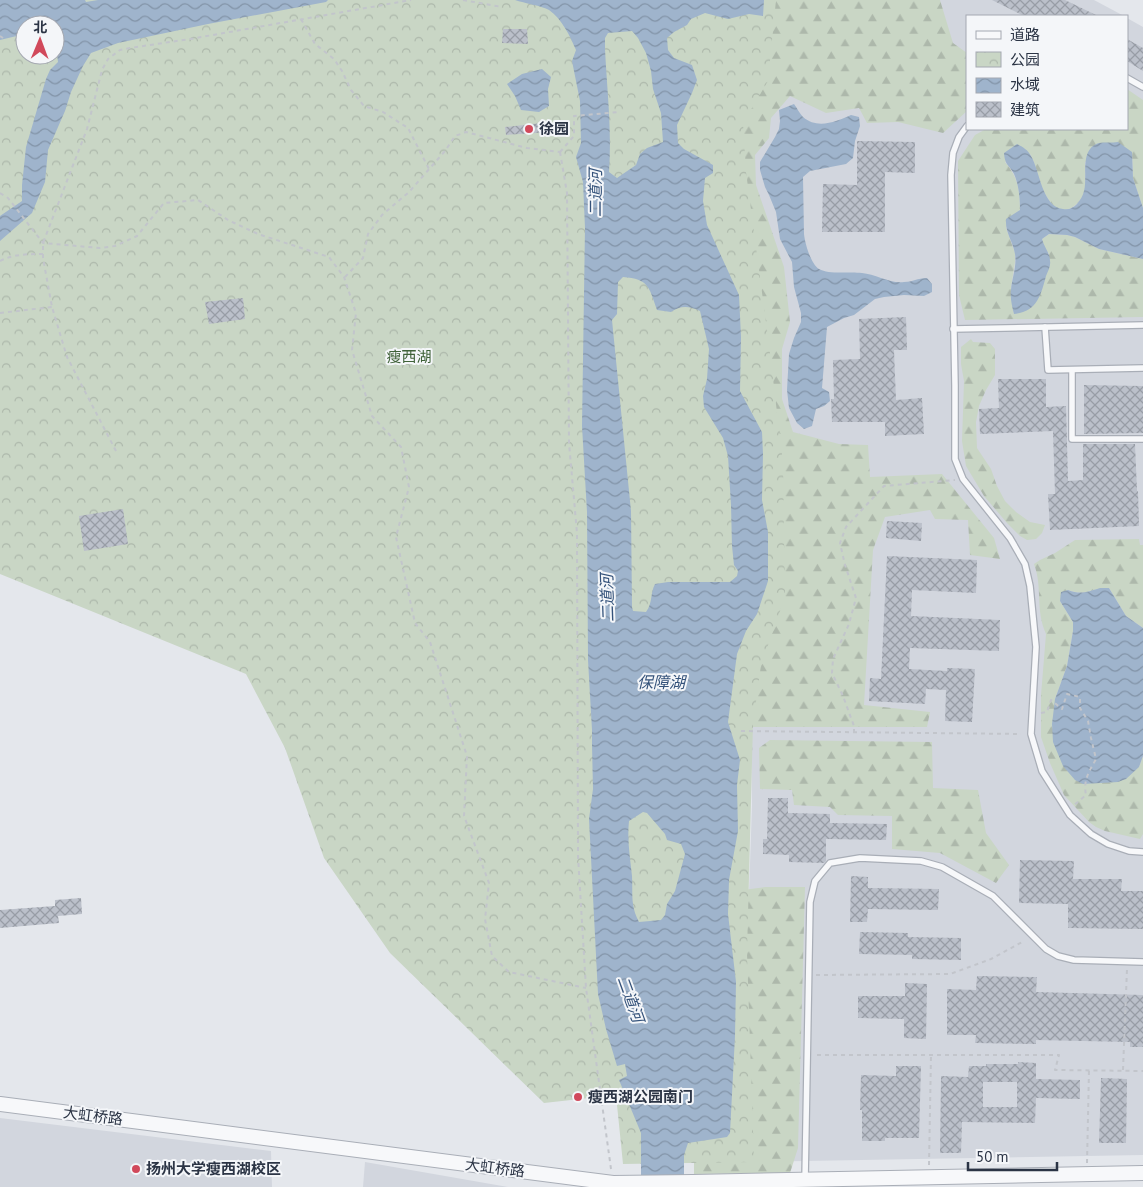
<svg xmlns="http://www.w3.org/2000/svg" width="1143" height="1187" font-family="'PT Sans','Noto Sans SC',sans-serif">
<defs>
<pattern id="forest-firs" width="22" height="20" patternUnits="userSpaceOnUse" patternTransform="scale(1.25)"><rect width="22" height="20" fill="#c9d6c5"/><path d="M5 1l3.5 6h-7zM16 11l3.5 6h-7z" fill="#adb8ab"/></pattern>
<pattern id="park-crowns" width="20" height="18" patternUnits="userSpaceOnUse" patternTransform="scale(1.25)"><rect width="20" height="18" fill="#c9d6c5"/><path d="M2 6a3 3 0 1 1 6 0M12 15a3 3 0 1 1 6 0" fill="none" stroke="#adb8ab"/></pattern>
<pattern id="water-waves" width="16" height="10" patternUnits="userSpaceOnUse" patternTransform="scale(1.25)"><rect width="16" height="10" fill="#9fb4cc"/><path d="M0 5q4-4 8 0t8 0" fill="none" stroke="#8293a7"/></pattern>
<pattern id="building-cross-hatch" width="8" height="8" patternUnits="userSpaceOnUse" patternTransform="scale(1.25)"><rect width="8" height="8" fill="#bbc0ca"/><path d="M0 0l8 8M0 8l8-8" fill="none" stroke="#989da6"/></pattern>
</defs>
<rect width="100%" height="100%" fill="#e4e7ec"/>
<g fill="#d2d6de">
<path d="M776,0H1094L1124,16H967V129H1127V18L1143,27V1155L754,1162L747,953L752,805L746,172Z"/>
<path d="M0,1118L271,1151L272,1187H0Z"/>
<path d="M365,1162L508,1187H363Z"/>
</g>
<g fill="url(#forest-firs)">
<path d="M767,0H940L953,43L967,53V111L943,133L898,122L867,123L859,108L826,113L790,96L771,118L769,138L755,155L756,185L784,267L790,322L782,349V399L793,432L839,444L868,445L870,477L942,474L994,538L1000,559L970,555L968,520L935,519L930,510L885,517L873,550L864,705L930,712L927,727H744L697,24Z"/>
<path d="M1127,89L1143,100V208L1133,178L1132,152L1085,162C1085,171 1086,180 1085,189C1083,202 1067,217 1054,206C1051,204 1047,197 1045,194C1038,181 1037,166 1030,154L1005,162C1018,177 1020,190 1020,210L1013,215L1006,228L1015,253V262L1011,288V296L1014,314L1049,254L1044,247L1042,239L1049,234L1067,235L1075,237L1099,249L1143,259V317L965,320L959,295L958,161L975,135L986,129H1127Z"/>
<path d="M971,339L973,342L990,343L995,349V375L986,390L979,406L976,422L977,448L991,469L997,486L1005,501L1016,512L1030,522L1045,525L1042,533L1036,539L1027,540L1020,536L1007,523L984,496L966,466L962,441L964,381L961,364V347Z"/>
<path d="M1139,539L1140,545H1143V628L1126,616L1109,588C1091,588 1086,597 1068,590L1060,601L1073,622V631L1067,666L1055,699L1139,767L1143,756V834L1140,839L1105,831L1096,827L1089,822L1064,795L1050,763L1041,737V695L1046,634C1035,609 1043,588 1034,564L1040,560L1055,553L1075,540Z"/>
<path d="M770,740L932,742L933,788L978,790L986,833L1009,865L996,883L940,853L892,849V816L838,815L830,807L794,805L792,790L760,789L759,748Z"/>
<path d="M765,887H805L798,1148L790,1173L694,1174V1153L743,890Z"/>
</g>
<path fill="url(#park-crowns)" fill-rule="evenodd" d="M0,0H776L768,81L743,123L746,172L769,345L783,463L785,597L761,665L753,724L747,953L754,1162L623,1164L616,1095L544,1103L390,953L324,858L285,748L246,674L0,574ZM25,25H55V55H25Z"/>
<g fill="url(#water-waves)" fill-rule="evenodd">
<path d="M0,0H85L86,2L98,0H328L326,2L208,24L118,43L91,53L83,66L71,92L65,111L48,150L45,182L32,213L0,241V216L22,201V185L26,147L46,79L50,70L58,62L56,47L55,46V25H25V34L0,40Z"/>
<path d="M515,0H764L763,16L749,14L728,19L705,13L691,19L687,25L674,32L667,38L668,50L674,58L692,65L697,80L692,93L677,125L678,143L684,149L713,165V173L705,178L703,201L707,225L739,295L741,337L740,391L762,432L763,454L762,500L768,532V581L757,614L746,631L737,654L728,722L740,760L737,785L738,831L729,880L728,914L736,982L735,1036L730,1133L727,1137L688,1143L684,1155V1187H641V1133L619,1080L627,1076L625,1064L617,1066L606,1029L598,994L589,819L593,789L592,745V730L588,660L587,512L582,426L585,228L583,182L576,157L581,143L580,101L572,61L576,50C570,36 562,19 549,10C542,6 524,3 515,0ZM632,31L638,38L646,53L651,71L653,89L661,113L663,142L647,148L640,154L636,165L617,178L609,172C612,131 607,90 605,49V38L608,33ZM623,277C649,279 649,287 657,310L671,312C681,305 689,306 700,311L709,349L707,379L703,396L704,407L723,438L728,456L731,505L732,546L734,565L738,571L737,576L730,582H668L655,584C650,593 653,603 646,612L633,611L632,607L631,511L612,320L617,314L618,282ZM643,812L647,813L665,834L667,840L681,844L685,854L675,891L667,904L665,915L661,920L639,922C630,905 633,893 632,876C630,857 627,840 629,821Z"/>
<path d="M542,69L551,77L548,89L549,106L539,112L521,110L515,96L507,84L522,74Z"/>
<path d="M794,104C797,108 800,114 803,117C818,130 837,121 851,115L859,117L860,126L855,141L853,158L846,164L810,171L803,177L804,234C805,244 811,264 819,269C830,275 850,271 862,273C875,274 891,284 904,282C913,282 917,278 927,278L932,284V292L924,296L904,295L884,297L875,299L854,315L844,318L827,327L822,388L829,392L830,401L824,406L816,409L812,426L804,429L797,423L789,408L787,390L789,354L794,338L801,322V313L794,287L792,262L780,239L776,212L769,195L765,187L760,170V162L775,137L779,129L780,121L779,110Z"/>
<path d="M1118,142L1132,152L1133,178L1143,208V259L1099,249L1075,237L1067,235L1049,234L1042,239C1044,247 1050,253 1050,261C1051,266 1048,271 1046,276C1041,295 1037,312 1014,314C1012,306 1010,298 1011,290C1012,278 1017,266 1015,254C1013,241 1005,233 1006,219L1020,210C1020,199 1019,185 1014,174C1009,164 1005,166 1004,153L1017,144C1023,147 1028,150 1031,156C1040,171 1042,207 1063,209C1069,210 1073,208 1077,204C1080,200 1083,196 1084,191C1088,176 1079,149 1099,143C1104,142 1112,143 1118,142Z"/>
<path d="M1100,588H1109L1126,616L1143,628V756L1139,767L1126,779L1118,782L1083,784L1075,780L1063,766L1053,742L1052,724L1055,699L1067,666L1073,631V622L1060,601L1061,592L1068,590C1081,595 1087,592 1100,588Z"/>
</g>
<g fill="url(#building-cross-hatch)" fill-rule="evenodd">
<path d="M992,0H1065L1098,16H1024Z"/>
<path d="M503,29H527L528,44L502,43Z"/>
<path d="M1127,39L1143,48V71L1127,61Z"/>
<path d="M551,122V132L506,135L505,127Z"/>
<path d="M857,141L915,142V173L885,172V232H822L823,184L857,185Z"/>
<path d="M243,298L245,319L209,324L205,302Z"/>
<path d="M906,317L907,350H894L896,400L922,398L924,434L885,436V422H832L831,399H834L833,360L860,359L859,319Z"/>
<path d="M998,379H1046V407L1066,406L1068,481L1083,480V444H1135L1137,491H1138L1139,526L1050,530L1048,494H1055L1053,431L980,434L979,409L999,408Z"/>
<path d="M1084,385L1143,386V433L1084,434Z"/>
<path d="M123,509L128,544L84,551L79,516Z"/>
<path d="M887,521L922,523L921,541L886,538Z"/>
<path d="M887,556L977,560L976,593L912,590L911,616L1000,620L999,651L910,648L909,669L947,671V668L975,669L972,722L945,721L946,690L926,689L925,704L869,701L870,678L881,679Z"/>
<path d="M768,798H788V813L830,814V823L887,824L886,840L826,839V861L824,863L789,862V855L763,854V839H767Z"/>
<path d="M1020,860L1074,861L1073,879H1122L1121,891H1143V929L1068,928V904L1019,903Z"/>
<path d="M851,876L868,877V888L939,889L938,910L868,909L867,922H850Z"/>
<path d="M81,898L82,914L58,916L59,923L0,928V910L55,906V900Z"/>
<path d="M860,932L908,933V937L961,938V960L912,959V955L859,954Z"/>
<path d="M977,976L1037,977L1036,992L1143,995V1047H1130V1042L1036,1040V1044L975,1043L976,1035H947V989L976,990Z"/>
<path d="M905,983L927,984L926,1039L904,1038V1019L858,1018V996H905Z"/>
<path d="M1018,1062L1036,1063V1079L1080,1080V1099L1036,1098L1035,1123L962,1122L961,1153H940L941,1076L968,1077L969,1066H986V1064H1018ZM983,1082H1017V1107H983Z"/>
<path d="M896,1066H921L919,1138H885V1141H862V1110H860L861,1075L896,1076Z"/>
<path d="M1101,1078L1127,1079L1126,1143H1099Z"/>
</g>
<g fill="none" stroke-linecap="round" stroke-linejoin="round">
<defs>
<g id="service">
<path d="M1127,78L1143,87"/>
<path d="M967,126L959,137L953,153L951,175L955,385V459L963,479L1010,538L1025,564L1030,586L1036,647L1031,734L1042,771L1070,815L1091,834L1108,844L1129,851L1143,852"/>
<path d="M1045,327L1048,370L1143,368"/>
<path d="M953,329L1143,325"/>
<path d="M1072,370V439H1143"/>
<path d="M805,1180L810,902L815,881L830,863L860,858L921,861L942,867L993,896L1046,949L1058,956L1074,960L1143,962"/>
</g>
<path id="tertiary" d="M0,1104L613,1183L693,1182L1143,1173"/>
</defs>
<use href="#service" stroke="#a9aeb7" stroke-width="8"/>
<use href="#tertiary" stroke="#a9aeb7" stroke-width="16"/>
<g stroke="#c2c5cb" stroke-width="2" stroke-dasharray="4 4" stroke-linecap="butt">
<path d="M463,0L502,7"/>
<path d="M301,19L315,44L334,59L342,71L351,90L364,106L383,112L408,128L429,169"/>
<path d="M0,36L3,38"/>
<path d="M560,152L567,193L569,443L577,533L578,856L586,988L611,1169"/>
<path d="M560,152L574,136V116L619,112"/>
<path d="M0,193L8,198L43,243L100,248L115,246L137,236L164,203L198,200L228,220L258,234L329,257L344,277L356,313L352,350L372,416L401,447L409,487L396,537L415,623L430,642L467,756L464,816L489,883L485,919L492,956L509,972L586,988"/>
<path d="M0,261C14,254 28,254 43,254"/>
<path d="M345,277L363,258L368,234L382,215L409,192L445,151L455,136L466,132L527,148L560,152"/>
<path d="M0,313L52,307"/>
<path d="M116,451L67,357L52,307L43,258V243L87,129L102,70L108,59L120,50L130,48L190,39L411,0"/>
<path d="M1041,713L1047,712L1051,700L1062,709L1067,694L1080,697V708L1088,721L1091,738L1096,759C1089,772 1083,780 1086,795L1073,806"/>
<path d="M741,731L1021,734"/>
<path d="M854,733V726L843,696L832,673L833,659L849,624L856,598L845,565L840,543L846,527L884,486L955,480"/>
<path d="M816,975L950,974L991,959L1024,941"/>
<path d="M817,1055H1059L1055,1070L1143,1071"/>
<path d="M1123,1070L1127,969"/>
<path d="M1087,1163L1089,1070"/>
<path d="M929,1165L931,1055"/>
</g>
<use href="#service" stroke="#f7f8fa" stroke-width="5.5"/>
<use href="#tertiary" stroke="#f7f8fa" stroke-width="14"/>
</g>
<g fill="#d1495b" stroke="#f4f6f9" stroke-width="2">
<circle cx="529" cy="129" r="5"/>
<circle cx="578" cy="1097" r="5"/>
<circle cx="136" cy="1169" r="5"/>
</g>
<g text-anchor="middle" stroke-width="4" stroke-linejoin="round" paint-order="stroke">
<g font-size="15" font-weight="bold" fill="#2b3445" stroke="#f4f6f9" text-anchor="start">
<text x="539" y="134">徐园</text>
<text x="588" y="1102">瘦西湖公园南门</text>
<text x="146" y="1174">扬州大学瘦西湖校区</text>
</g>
<g font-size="15" fill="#3f6138" stroke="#f4f6f9">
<text x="409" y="362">瘦西湖</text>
</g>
<g font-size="15" fill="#2b3445" stroke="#f4f6f9">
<text transform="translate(93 1116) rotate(7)" y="5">大虹桥路</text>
<text transform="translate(495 1168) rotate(7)" y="5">大虹桥路</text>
</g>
<g font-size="16" font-style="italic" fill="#34527a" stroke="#f4f6f9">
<text transform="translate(595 193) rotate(-90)" y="6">二道河</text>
<text transform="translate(607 598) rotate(-92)" y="6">二道河</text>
<text x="661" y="688">保障湖</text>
<text transform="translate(631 999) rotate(70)" y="6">二道河</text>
</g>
</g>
<rect x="966" y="15" width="162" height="115" fill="#f4f6f9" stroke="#a4a8b1"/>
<rect x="976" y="31" width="25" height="8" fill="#f7f8fa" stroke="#a4a8b1"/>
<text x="1010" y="40" font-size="15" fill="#2b3445">道路</text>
<rect x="976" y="52" width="25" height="15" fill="url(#park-crowns)" stroke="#a4a8b1"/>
<text x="1010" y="65" font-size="15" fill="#2b3445">公园</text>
<rect x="976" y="78" width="25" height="15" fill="url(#water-waves)" stroke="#a4a8b1"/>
<text x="1010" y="90" font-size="15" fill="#2b3445">水域</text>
<rect x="976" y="102" width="25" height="15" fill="url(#building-cross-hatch)" stroke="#a4a8b1"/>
<text x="1010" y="115" font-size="15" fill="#2b3445">建筑</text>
<g transform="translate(40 40) rotate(1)"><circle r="24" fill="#f4f6f9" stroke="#a4a8b1"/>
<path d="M0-4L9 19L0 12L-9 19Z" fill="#d1495b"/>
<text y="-8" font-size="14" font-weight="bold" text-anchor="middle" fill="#2b3445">北</text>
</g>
<path d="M968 1162v8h89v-8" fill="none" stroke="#2b3445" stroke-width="2.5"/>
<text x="976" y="1162" font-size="15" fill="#2b3445" stroke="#f4f6f9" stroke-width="4" paint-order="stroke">50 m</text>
</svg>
